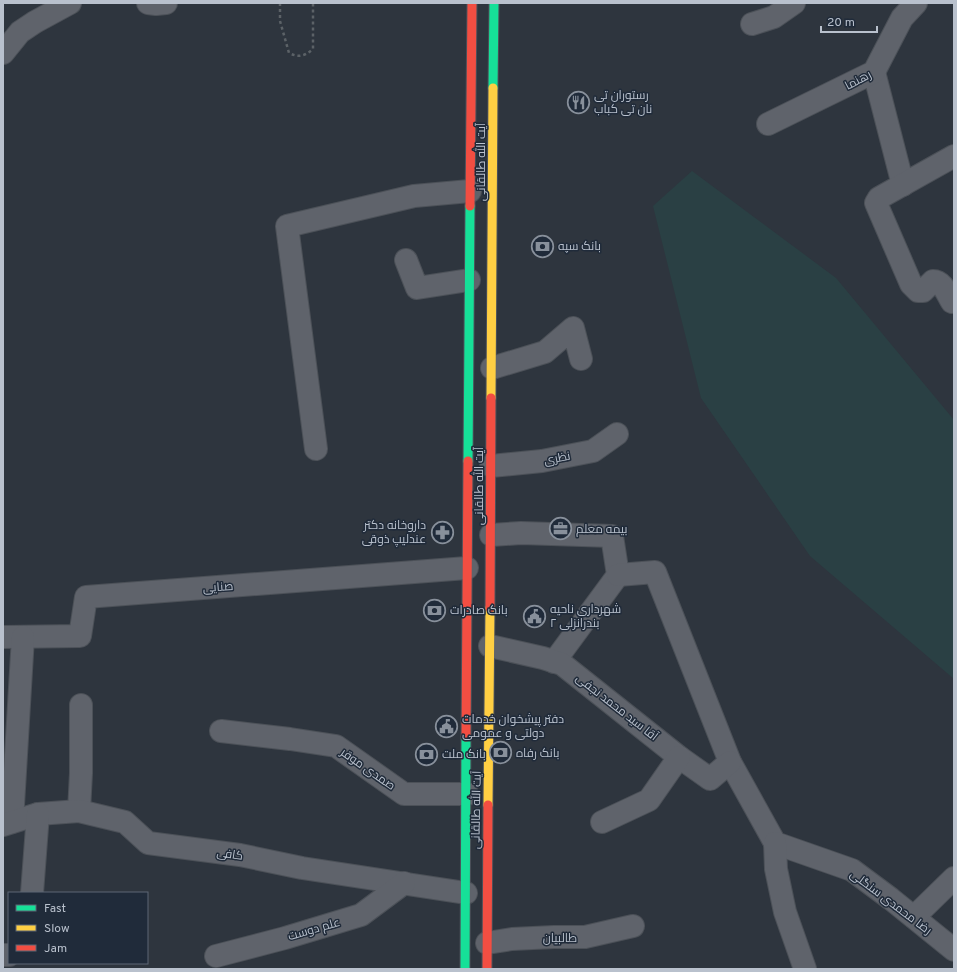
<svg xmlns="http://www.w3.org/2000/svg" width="957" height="972" font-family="Overpass,Cairo,sans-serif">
<rect width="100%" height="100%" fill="#2e353e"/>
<path fill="#2a4044" d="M692,171L836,278L954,420V679L810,556L701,398L653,206Z"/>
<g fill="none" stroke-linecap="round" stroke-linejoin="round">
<defs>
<g id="street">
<path d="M148,3L156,4L166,3"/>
<path d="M752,24L774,17L794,3"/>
<path d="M3,53L20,32L35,22L70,3"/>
<path d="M874,72L903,185"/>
<path d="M768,124L874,72L902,18L916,3"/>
<path d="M406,260L417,288L469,280"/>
<path d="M952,302C947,294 943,281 933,281L923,291H918L911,284L876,203L879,198L954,156"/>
<path d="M492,368L545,352L573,328L581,359"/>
<path d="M316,449L287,226L414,196L470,191"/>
<path d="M491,466L542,461L593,451L617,434"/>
<path d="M491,535L521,533L612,536L618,575L554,662"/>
<path d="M618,575L655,572L730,762L775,843L852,870L891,899L954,950"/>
<path d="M3,637L80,636L86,597L467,568"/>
<path d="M490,646L543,658L562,664L679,757L710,779L730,762"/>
<path d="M221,731L290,739L336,746L404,794H467"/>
<path d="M79,811L81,773V705"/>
<path d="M12,822L23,637"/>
<path d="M602,822L649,800L679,757"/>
<path d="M3,825L38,814L79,811L125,822L148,843L240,855L302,868L466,893"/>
<path d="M775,843L776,869L785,912L805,969"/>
<path d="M32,893L38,814"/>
<path d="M914,917L954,878"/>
<path d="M487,943L512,939L554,937H585L633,926"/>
<path d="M3,955H9"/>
<path d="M216,956L285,938L361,915L404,883"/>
</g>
<g id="fast">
<path d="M493,88L494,3"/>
<path d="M468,461L470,206"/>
<path d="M465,969L466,737"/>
</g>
<g id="slow">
<path d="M491,398L493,88"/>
<path d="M488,805L490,608"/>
</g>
<g id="jam">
<path d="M470,206L472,3"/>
<path d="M490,608L491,398"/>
<path d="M466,737L468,461"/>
<path d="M487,969L488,805"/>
</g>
</defs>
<use href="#street" stroke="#4c5158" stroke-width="24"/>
<use href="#fast" stroke="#4c515a" stroke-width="11"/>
<use href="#slow" stroke="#4c515a" stroke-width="11"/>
<use href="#jam" stroke="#4c515a" stroke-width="11"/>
<path stroke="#5c6267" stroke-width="2.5" stroke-dasharray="3 3" stroke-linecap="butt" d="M280,3V21L289,53C299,58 305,56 313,49V3"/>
<use href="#street" stroke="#5f636b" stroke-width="22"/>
<use href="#fast" stroke="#16e098" stroke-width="9"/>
<use href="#slow" stroke="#ffcf43" stroke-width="9"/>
<use href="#jam" stroke="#f24e42" stroke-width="9"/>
</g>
<defs>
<symbol id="restaurant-ring" viewBox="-11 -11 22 22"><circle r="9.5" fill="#202b3a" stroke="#88909b" stroke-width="1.5"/><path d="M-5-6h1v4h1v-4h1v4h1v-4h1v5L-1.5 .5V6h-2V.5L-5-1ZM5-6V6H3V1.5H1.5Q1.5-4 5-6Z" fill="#88909b"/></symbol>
<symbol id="bank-ring" viewBox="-11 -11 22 22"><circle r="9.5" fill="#202b3a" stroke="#88909b" stroke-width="1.5"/><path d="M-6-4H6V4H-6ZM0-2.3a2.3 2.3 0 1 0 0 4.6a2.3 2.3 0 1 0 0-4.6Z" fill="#88909b"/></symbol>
<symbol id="office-ring" viewBox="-11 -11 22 22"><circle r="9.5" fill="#202b3a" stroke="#88909b" stroke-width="1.5"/><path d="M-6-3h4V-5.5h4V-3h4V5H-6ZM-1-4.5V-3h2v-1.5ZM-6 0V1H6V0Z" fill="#88909b"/></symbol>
<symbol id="pharmacy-ring" viewBox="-11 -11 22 22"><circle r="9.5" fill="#202b3a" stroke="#88909b" stroke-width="1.5"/><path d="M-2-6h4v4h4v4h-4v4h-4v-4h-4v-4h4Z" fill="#88909b"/></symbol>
<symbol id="civic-ring" viewBox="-11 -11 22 22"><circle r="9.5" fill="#202b3a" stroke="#88909b" stroke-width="1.5"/><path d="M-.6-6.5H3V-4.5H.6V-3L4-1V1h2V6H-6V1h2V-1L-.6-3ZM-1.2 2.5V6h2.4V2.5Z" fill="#88909b"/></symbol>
</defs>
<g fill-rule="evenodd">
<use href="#restaurant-ring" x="566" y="90" width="25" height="25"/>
<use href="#bank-ring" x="530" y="234" width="25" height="25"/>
<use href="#office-ring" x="548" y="516" width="25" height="25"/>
<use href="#pharmacy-ring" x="430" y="520" width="25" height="25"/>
<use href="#bank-ring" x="422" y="598" width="25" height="25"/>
<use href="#civic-ring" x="522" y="604" width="25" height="25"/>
<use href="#civic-ring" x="434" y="714" width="25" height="25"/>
<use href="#bank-ring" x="488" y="740" width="25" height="25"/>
<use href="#bank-ring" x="414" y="742" width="25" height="25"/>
</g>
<g text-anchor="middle" stroke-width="3" stroke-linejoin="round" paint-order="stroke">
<g font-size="12" fill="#b9c1cd" stroke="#202b3a">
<text transform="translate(858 80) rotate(-28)" y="4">رهنما</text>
<text transform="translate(481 162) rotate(-90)" y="4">آیت الله طالقانی</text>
<text transform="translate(557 458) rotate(-11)" y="4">نظری</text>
<text transform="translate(479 486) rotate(-90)" y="4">آیت الله طالقانی</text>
<text transform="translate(218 587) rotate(-4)" y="4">صنایی</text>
<text transform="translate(617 707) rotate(38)" y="4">آقا سید محمد نجفی</text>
<text transform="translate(368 769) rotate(35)" y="4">صمدی موقر</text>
<text transform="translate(476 810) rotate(-89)" y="4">آیت الله طالقانی</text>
<text transform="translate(230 854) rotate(9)" y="4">کافی</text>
<text transform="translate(891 902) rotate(37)" y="4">رضا محمدی سنگلی</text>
<text transform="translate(314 929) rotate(-16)" y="4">علم دوست</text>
<text x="560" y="942">طالبیان</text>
</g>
<g font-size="12" fill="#b9c1cd" stroke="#202b3a" text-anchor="start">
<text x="594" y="99">رستوران تی<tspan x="594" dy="14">نان تی کباب</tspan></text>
<text x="558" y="250">بانک سپه</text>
<text x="426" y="529" text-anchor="end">داروخانه دکتر<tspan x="426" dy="14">عندلیپ ذوقی</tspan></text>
<text x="576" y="533">بیمه معلم</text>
<text x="550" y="613">شهرداری ناحیه<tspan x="550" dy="14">۲ بندرانزلی</tspan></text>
<text x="450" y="614">بانک صادرات</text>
<text x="462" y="723">دفتر پیشخوان خدمات<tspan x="462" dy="14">دولتی و عمومی</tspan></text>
<text x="516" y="757">بانک رفاه</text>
<text x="442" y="758">بانک ملت</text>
</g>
</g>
<rect width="957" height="972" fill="none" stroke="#b9c1cd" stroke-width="8"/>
<rect x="8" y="892" width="140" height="72" fill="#202b3a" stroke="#5d6775"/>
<rect x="16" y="905" width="20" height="6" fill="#16e098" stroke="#5d6775"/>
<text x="44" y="912" font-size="12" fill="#b9c1cd">Fast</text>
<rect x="16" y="925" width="20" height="6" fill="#ffcf43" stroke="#5d6775"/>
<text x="44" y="932" font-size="12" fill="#b9c1cd">Slow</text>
<rect x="16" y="945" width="20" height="6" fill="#f24e42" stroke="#5d6775"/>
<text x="44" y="952" font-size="12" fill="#b9c1cd">Jam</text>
<path d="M821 26v6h56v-6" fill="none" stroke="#b9c1cd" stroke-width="2"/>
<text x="827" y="26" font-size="12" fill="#b9c1cd" stroke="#202b3a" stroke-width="3" paint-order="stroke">20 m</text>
</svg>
